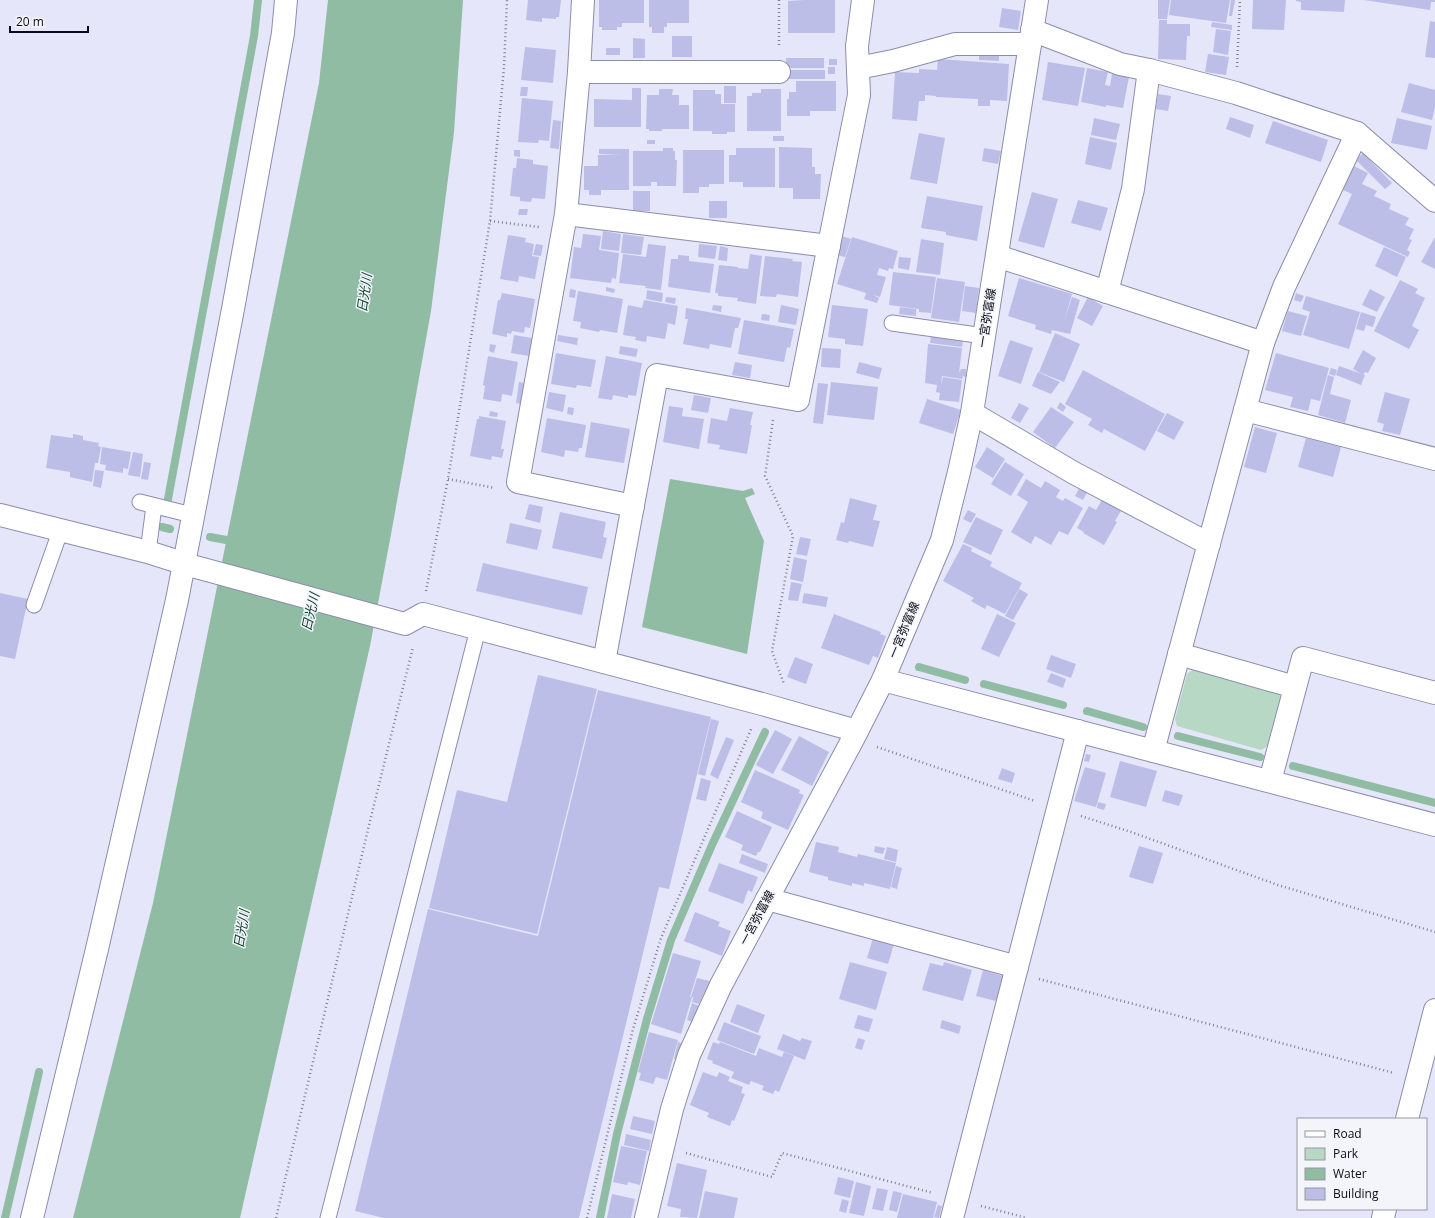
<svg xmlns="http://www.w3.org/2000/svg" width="1435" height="1218" font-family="'Open Sans','Noto Sans JP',sans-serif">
<rect width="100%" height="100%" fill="#e5e6fa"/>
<path fill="#b7d8c5" d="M1194,669L1278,692L1282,700L1270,745L1261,750L1177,726L1175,719L1187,674Z"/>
<g fill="#91bca4">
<path d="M328,0H463L454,132L431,311L392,529L370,646L240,1218H73L153,903L319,83Z"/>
<path d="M670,479L743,491L752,488L755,494L745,498L764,541L747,654L642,627Z"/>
</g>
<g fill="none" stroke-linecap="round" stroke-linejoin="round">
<g stroke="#91bca4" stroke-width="8">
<path d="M168,499L254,36L258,0"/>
<path d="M162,527L170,529"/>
<path d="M210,537L237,542"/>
<path d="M919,667L965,680"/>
<path d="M984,684L1063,705"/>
<path d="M1087,711L1143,727"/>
<path d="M1178,736L1260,757"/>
<path d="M1293,766L1435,803"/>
<path d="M5,1218L39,1072"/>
<path d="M600,1218L617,1134L647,1019L671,940L712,845L765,732"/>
</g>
</g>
<g fill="#bcbee7">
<path d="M528,0H561L559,17H556V19L542,18V22L526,20Z"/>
<path d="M599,0H644V23H622V27H617V30H602V27H599Z"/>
<path d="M649,0H689V23H667V27H664V33H652V27H649Z"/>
<path d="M804,0H835V33H788V1Z"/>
<path d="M1158,0H1170L1167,19H1158Z"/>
<path d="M1171,0H1230L1226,23L1169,15Z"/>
<path d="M1231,0H1235L1232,16H1229Z"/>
<path d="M1253,0H1286L1284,30L1252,29Z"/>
<path d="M1296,0H1345L1344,12L1301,10V2L1296,1Z"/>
<path d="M1364,0H1435V2H1431L1430,10Z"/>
<path d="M1002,8L1021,11L1018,30L999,27Z"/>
<path d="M1159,20H1167V24H1190V36H1187L1186,60L1158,59Z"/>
<path d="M1430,21L1435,22V58L1425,57Z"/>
<path d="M1212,22L1232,25V30L1211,27Z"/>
<path d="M1216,29L1231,31L1228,55L1213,52Z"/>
<rect x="672" y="36" width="20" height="21"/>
<path d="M633,38L645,39V58H633Z"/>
<path d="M525,47L556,50L553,83L521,80Z"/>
<rect x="606" y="48" width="14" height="7"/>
<path d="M979,53L999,54V61L979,60Z"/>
<path d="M1208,54L1229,57L1226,75L1205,72Z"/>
<rect x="786" y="58" width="38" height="10"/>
<rect x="829" y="59" width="8" height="6"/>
<path d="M938,59L1009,64L1007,101L990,100V106H978V99L936,97V96L925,95V101H919L917,121L892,119L895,72L919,73V69L937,70Z"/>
<path d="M1048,62L1085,68L1078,106L1042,100Z"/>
<rect x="828" y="67" width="7" height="7"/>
<path d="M1087,68L1108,72L1105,85L1110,86L1112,74L1129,77L1123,108L1106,105V107L1081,102Z"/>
<rect x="785" y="70" width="40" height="9"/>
<path d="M796,81H836V111H810V116H787V99H789V92H796Z"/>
<path d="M1409,83L1435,90V107L1432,120L1401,112Z"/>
<rect x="724" y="86" width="12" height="17"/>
<path d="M521,87H528L527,96H520Z"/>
<path d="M632,88H641V127H594V99L632,100Z"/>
<path d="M659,89H673L672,95H679V105H689V129H662V131H649V129H646L647,95H659Z"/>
<path d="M761,89H781V131H747V96H752V93H761Z"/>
<path d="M693,90H715V94H721V104H735V132H727V134H712V131H693Z"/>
<path d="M1158,94L1171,96L1168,111L1156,109Z"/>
<path d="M522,98L553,101L549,141L539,140L538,143L518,142Z"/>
<path d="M1230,117L1254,125L1250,138L1226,129Z"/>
<path d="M1094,118L1120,124L1116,140L1091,135Z"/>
<path d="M1397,118L1432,126L1427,150L1391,143Z"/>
<path d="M553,120L561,121L559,149L550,148Z"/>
<path d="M1273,121L1328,140L1321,162L1265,143Z"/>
<path d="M919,133L945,138L937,184L910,179Z"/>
<rect x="773" y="136" width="11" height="5"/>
<path d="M1090,137L1117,143L1111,170L1085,164Z"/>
<rect x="647" y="140" width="8" height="4"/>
<path d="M779,147L812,148V167H815V174H821L820,199H793V188H779Z"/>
<path d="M663,148H673V151H675V160H677L676,186H657V182H651V186H633V151H663Z"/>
<path d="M736,148H775V187H743V182H729V155H736Z"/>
<path d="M984,148L1001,151L998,164L982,161Z"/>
<path d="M599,149H629V190H601V195H589V190H584V166H598V155H621L599,154Z"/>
<path d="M514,150H520V157L514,156Z"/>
<path d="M683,150H724V184H709V187H699V193H683Z"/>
<path d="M1363,153L1392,183L1385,189L1356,160Z"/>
<path d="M517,158L533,160V164L548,166L545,199L532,198L531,202L520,201V197L510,196L513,168H516Z"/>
<path d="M1354,166L1368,173L1362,184L1377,191L1374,196L1391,204L1389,209L1409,218L1405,225L1414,229L1409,239L1412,240L1407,250L1410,252L1408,257L1338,224L1352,194L1343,190Z"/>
<rect x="633" y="191" width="17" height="20"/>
<path d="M1032,192L1058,199L1044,248L1018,241Z"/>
<path d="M927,196L983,206L977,241L946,235V232L921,228Z"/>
<path d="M1078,200L1108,208L1101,231L1071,223Z"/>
<rect x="709" y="201" width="18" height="17"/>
<path d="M519,209H528L527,215H518Z"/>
<path d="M603,231L621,234L619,251L601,249Z"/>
<path d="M583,234L601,236L599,250L619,253L616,279L612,278L611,283L570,278L574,247L581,248Z"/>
<path d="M623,234L644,237L641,255L621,253Z"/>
<path d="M508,235L526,238L525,242L534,244L532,256L539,257L535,279L519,276L518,282L500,279Z"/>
<path d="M842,236L851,239L845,257L837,255Z"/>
<path d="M852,237L898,251L893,269L889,268L888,271L879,268L877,275L886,277L880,297L873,295L879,298L877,303L864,299L866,293L837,284Z"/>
<path d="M1435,237V269L1421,262Z"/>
<path d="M921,239L944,243L940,275L916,272Z"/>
<path d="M536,244L543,245L541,256L533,255Z"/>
<path d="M648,244L666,246L661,290L645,288L646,286L619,283L623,254L646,257Z"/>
<path d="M699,244L717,246L715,259L698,257Z"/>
<path d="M720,246L728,248L727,261L718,260Z"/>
<path d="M1384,247L1406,257L1397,277L1375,266Z"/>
<path d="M750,254L762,256L756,304L737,301L738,298L718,296V293H715L719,265L738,267V268L748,269Z"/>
<path d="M678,255L689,256V261L714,264L710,293L668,287L671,259H678Z"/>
<path d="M765,256L793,259L792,261L802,262L798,297L777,294L776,297L760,296Z"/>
<path d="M899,257L911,258L909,270L898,268Z"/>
<path d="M893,272L936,277L931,313L919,312V309L889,305Z"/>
<path d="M937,278L965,282L959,322L931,318Z"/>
<path d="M1019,278L1072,294L1064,322L1072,297L1080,300L1070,334L1052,330L1051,334L1035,329L1036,325L1008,316Z"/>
<path d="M1400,280L1418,289L1415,293L1425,298L1412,326L1419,330L1409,349L1374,331Z"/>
<path d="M965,286L979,288L976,313L962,311Z"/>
<path d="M606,287L615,289L614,293L606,291Z"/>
<path d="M570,289L576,290L575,298L569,297Z"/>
<path d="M1370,289L1385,297L1377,312L1362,305Z"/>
<path d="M647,290L663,293L662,302L646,299Z"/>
<path d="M578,291L623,299L617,333L600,330L599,332L580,328L581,322L573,321Z"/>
<path d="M502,293L535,299L530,328L525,327L524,333L512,331L511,334L507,333V337L492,334L498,300H500Z"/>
<path d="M1296,293L1304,296L1301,302L1294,300Z"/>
<path d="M1306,296L1360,312L1349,349L1303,335L1310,312L1302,309Z"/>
<path d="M666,297L676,298L675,304L665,302Z"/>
<path d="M1088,297L1103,306L1092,326L1077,318Z"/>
<path d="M644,300L678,306L675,325L668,323L665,339L647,336L646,342L635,340L636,337L623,335L628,305L642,308Z"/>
<path d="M713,305L722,306L721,312L712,310Z"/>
<path d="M781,305L799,309L796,325L778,322Z"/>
<path d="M832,305L868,309L863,346L845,344V339L828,337Z"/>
<path d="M900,307L916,309V316L899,314Z"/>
<path d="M686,308L741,318L738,328H735L731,348L710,344L709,349L683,344L688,319H685Z"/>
<path d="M1288,311L1307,316L1301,336L1282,331Z"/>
<path d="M1361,312L1376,317L1373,327L1366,325L1364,331L1356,329Z"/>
<path d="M762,314L770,315L769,321L761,320Z"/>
<path d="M744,320L794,329L790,348L787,347L784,362L738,354Z"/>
<path d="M1055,333L1080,344L1064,382L1039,372Z"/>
<path d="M514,335L532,338L529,356L511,353Z"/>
<path d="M558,335L578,338L577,345L557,341Z"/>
<path d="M931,336L963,340L962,347L930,343Z"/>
<path d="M1010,340L1033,348L1021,384L998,376Z"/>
<path d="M490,344L496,345L494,353L489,351Z"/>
<path d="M928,344L962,348L959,373L961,369H966V377L963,376L962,379L942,376L941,386L943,377L962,380L959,402L939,400L940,393L936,392L937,385L925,383Z"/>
<path d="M620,346L638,349L636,357L619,354Z"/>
<path d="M822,348L841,349L840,368L821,367Z"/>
<path d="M1363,350L1376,358L1368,373L1365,372L1363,375L1353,369Z"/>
<path d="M556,353L596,360L591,387L577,385L576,388L551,384Z"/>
<path d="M1276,353L1329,368L1320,401L1311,399L1308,411L1290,407L1293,397L1265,390Z"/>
<path d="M488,356L518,362L512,396L502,394L501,402L483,399L485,386L483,385Z"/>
<path d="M606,356L642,363L636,396L628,395V398L613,395L612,400L598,398Z"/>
<path d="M735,362L752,365L750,378L732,375Z"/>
<path d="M859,362L882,368L879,379L856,373Z"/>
<path d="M1339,366L1365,375L1361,385L1336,375Z"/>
<path d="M1331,368L1337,370L1335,376L1329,374Z"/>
<path d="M1083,370L1165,414L1145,451L1104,429L1102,433L1088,425L1092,419L1065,404Z"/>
<path d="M1038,372L1060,382L1051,394L1032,386Z"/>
<path d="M1328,375L1334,377L1330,394L1351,400L1345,423L1318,415Z"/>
<path d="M519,382L524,383L521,404L516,403Z"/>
<path d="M831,382L878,387L874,420L827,415Z"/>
<path d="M818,383L828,384L823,424L813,423Z"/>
<path d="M549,392L566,395L563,412L546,408Z"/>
<path d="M1385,392L1410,399L1400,435L1382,431L1384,424L1377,422Z"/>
<path d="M694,395L711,398L708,413L691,410Z"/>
<path d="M927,399L961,410L953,434L919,423Z"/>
<path d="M1060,402L1066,407L1063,412L1057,408Z"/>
<path d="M1019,403L1029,408L1020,423L1011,418Z"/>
<path d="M669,406L683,408L682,416L704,419L699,449L663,442Z"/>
<path d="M568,407L574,408L573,415L567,414Z"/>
<path d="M1051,407L1074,422L1055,448L1033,432Z"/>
<path d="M730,408L753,412L750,425H752L747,454L719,449L720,445L707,443L711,418L727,421Z"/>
<path d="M490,411L498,413L497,417L489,416Z"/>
<path d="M1167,413L1184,422L1174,440L1157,431Z"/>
<path d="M479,416L506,421L501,449H504L502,458L492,456L491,460L470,456L477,419H479Z"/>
<path d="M547,418L586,425L582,448H579L578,452L565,450L564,457L541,452Z"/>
<path d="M591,422L630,429L624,463L585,457Z"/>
<path d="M1255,427L1277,433L1266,473L1244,467Z"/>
<path d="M73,434L83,436V440L99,443L98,446L101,447L98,463H95L92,482L70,477V472L46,468L51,435L73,438Z"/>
<path d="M1306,438L1341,447L1333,477L1298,467Z"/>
<path d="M102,447L131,452L128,469L123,468V473L105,470L106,465L100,464Z"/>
<path d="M987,447L1005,459L993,478L975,467Z"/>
<path d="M133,452L143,454L140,477L128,475Z"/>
<path d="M144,462L151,463L148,480L141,479Z"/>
<path d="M1005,462L1024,474L1011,496L991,484Z"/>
<path d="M95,470L104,471L101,488L93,486Z"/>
<path d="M1026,479L1041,488L1045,481L1060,490L1056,497L1063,501L1065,498L1083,508L1068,535L1059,531L1051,545L1035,536L1031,544L1011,532L1028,502L1017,495Z"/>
<path d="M1080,487L1088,491L1083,500L1075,496Z"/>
<path d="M850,498L877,505L873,520L880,521L873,547L849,541L848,543L836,540L841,522L844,523Z"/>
<path d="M1103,498L1122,509L1115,521L1117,522L1104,545L1083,533L1084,532L1077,528L1089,506L1096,510Z"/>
<path d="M529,504L543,507L540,523L525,519Z"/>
<path d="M968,510L976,514L971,523L963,519Z"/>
<path d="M560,512L606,522L603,537L607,538L602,559L552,548Z"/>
<path d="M976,517L1003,530L991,555L963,542Z"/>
<path d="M510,523L542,530L537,550L506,543Z"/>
<path d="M800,537L811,539L807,556L796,554Z"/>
<path d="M963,544L972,548L971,551L992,562L990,566L1022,583L1005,614L987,605L985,609L971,601L974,598L943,581Z"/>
<path d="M794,557L807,560L803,582L790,579Z"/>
<path d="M483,563L588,587L582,615L476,591Z"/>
<path d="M791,582L802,584L798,601L788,600Z"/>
<path d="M1019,589L1028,594L1013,620L1005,616Z"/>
<path d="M0,593L28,599L15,659L0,656Z"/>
<path d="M804,593L828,597L826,607L802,603Z"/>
<path d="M834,614L881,632L880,634L886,636L878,658L873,656L869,665L821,648Z"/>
<path d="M997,614L1016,623L999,657L981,649Z"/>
<path d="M1051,655L1076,664L1071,678L1046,669Z"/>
<path d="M795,657L813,664L806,684L787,677Z"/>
<path d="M1051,673L1066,679L1063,688L1047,682Z"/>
<path d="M538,675L597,689L537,934L429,908L457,790L507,802Z"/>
<path d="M598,690L711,717L669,889L659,887L579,1218H384L355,1211L428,909L538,936Z"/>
<path d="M711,719L719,721L705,776L698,774Z"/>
<path d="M775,730L792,739L773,774L756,765Z"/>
<path d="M799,736L829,752L812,786L781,770Z"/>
<path d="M726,737L734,740L718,779L710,775Z"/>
<path d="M1086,754L1091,755L1089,762L1084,761Z"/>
<path d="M1120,761L1157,771L1146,807L1110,797Z"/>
<path d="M1085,767L1106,773L1096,807L1074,801Z"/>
<path d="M1002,768L1015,773L1012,783L998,779Z"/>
<path d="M755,770L800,790L799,793L804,795L788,830L761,818L763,812L741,802Z"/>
<path d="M701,778L711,781L706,801L696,799Z"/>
<path d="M1165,790L1183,795L1179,806L1162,801Z"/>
<path d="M1098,802L1106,804L1104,810L1097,808Z"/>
<path d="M737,811L772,827L760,852H758L756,856L741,850L743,845L725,837Z"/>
<path d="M816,842L839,847L838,852L857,857L858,854L896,863L890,889L864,883V886L852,883V886L828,880V877L809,872Z"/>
<path d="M875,846L885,848L883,854L874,852Z"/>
<path d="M1139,846L1163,853L1153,884L1129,877Z"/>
<path d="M887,847L898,850L896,862L884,859Z"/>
<path d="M742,854L768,864L765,873L739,863Z"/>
<path d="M719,863L758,877L752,892L748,890L743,904L708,891Z"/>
<path d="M896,866L902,868L897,889L891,887Z"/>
<path d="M695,912L720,922L718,926L731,931L722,956L684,941Z"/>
<path d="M873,938L894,944L888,964L867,958Z"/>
<path d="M673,953L701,961L690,997H692L681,1034L651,1024Z"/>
<path d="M850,962L887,972L876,1010L839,999Z"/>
<path d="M944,962L972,970L963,1001L922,990L930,963L943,966Z"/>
<path d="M983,970L1003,976L996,1001L976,996Z"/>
<path d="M697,978L710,981L699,1004L692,1002L693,998H695L691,997Z"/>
<path d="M692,1003L699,1006L692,1022L687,1020Z"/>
<path d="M737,1004L765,1015L758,1033L730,1022Z"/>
<path d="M858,1015L873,1019L869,1032L854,1028Z"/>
<path d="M942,1020L961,1026L959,1034L940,1028Z"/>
<path d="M724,1022L761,1036L754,1054L717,1040Z"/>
<path d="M649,1032L678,1040L667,1080L656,1077L653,1084L639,1080L641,1073L638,1072Z"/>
<path d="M783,1034L800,1041L802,1038L812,1041L805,1060L777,1049Z"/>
<path d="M858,1038L865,1040L862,1050L855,1048Z"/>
<path d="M678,1042L683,1044L679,1060L674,1059Z"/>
<path d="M713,1042L719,1044L720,1042L756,1056L759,1048L782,1057L784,1052L794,1056L779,1092L775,1090L773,1094L762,1090L764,1086L751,1081L749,1085L731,1078L734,1072L712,1063L713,1061L707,1059Z"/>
<path d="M703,1072L717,1077L719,1072L730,1077L728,1081L743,1087L741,1093L745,1094L734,1121L732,1120L730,1126L707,1117L709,1113L690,1105Z"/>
<path d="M633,1116L655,1121L652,1134L630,1129Z"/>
<path d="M626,1134L651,1140L649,1151L624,1145Z"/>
<path d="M621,1146L647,1151L640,1185L628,1182L627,1185L613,1182Z"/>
<path d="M677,1163L707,1170L697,1218L680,1217L681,1209L667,1206Z"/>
<path d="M838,1177L854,1181L850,1198L834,1194Z"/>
<path d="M856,1182L871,1186L864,1216L849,1213Z"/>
<path d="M877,1188L888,1190L883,1211L872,1209Z"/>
<path d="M705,1191L738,1198L734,1218H699Z"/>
<path d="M893,1191L902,1193L897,1212L889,1210Z"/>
<path d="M612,1194L635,1199L631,1218H607Z"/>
<path d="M903,1194L937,1202L933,1218H897Z"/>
<path d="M842,1199L849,1201L846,1213L839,1211Z"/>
<path d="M938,1205L942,1206L939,1218L934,1217Z"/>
</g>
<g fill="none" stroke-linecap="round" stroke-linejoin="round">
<defs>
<g id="lane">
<path d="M892,323L984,336"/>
<path d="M140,502L192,515"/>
<path d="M148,552L154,506"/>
<path d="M34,605L61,529"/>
<path d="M328,1218L478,629"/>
</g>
<g id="street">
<path d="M583,0L579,72L566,214L518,482L633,506"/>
<path d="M1032,30L1120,64L1149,70L1236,93L1357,133L1435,201"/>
<path d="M858,68L893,61L955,44H1030"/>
<path d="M579,72H779"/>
<path d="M566,214L829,246"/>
<path d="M997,256L1263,343"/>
<path d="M1107,292L1133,189L1149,70"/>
<path d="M1245,410L1435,459"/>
<path d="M972,413L1074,473L1209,544"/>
<path d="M0,515L148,552L192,566L405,624L423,614L762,704L857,731"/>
<path d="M1179,654L1295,687"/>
<path d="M604,662L657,375L798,400L859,95L857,46L863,0"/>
<path d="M1153,751L1263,343L1284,287L1357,133"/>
<path d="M1270,781L1303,658L1435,693"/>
<path d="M767,899L1017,967"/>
<path d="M1407,1119L1435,1010"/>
<path d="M32,1218L97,949L177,600L233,309L283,33L286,0"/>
<path d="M952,1218L1078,731"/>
<path d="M1383,1218L1385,1209"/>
</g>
<g id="secondary">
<path d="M883,680L1435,825"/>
<path d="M646,1218L672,1109L689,1055L721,985L853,739L883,680L942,540L959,472L972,413L1037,0"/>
</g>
</defs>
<use href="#lane" stroke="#8b8dab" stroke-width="17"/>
<use href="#street" stroke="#8b8dab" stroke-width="24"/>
<use href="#secondary" stroke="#8b8dab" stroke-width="24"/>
<g stroke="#7f808f" stroke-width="2.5" stroke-dasharray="1 3" stroke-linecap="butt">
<path d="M779,0V48"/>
<path d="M1237,67L1240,0"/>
<path d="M490,221L539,227"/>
<path d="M773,420L765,476L793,536L772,651L784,684"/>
<path d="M448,479L495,488"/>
<path d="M426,591L448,479L490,221L504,67L507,0"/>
<path d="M877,747L1035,801"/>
<path d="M1081,816L1131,832L1278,885L1435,932"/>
<path d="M1039,979L1394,1073"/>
<path d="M686,1153L772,1177L782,1153L933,1193"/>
<path d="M981,1206L1027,1218"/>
<path d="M276,1218L370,821L413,647"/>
<path d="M587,1218L633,1029L661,938L752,727"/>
</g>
<use href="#lane" stroke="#fff" stroke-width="15"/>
<use href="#street" stroke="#fff" stroke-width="22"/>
<use href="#secondary" stroke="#fff" stroke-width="22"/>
</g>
<g text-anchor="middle" stroke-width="3" stroke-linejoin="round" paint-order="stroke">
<g font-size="12" fill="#0c0c16" stroke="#f4f4fb">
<text transform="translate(987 318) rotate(-81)" y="4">一宮弥富線</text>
<text transform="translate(904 630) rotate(-67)" y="4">一宮弥富線</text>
<text transform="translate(757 918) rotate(-62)" y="4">一宮弥富線</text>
</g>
<g font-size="13" font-style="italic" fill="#053e26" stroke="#f4f4fb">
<text transform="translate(364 293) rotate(-82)" y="5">日光川</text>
<text transform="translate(310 612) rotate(-77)" y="5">日光川</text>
<text transform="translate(241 929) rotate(-81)" y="5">日光川</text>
</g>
</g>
<rect x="1297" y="1118" width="130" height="92" fill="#f4f4fb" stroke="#97979f"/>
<rect x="1305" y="1131" width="20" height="6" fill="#ffffff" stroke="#97979f"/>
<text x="1333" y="1138" font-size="12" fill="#0c0c16">Road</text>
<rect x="1305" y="1148" width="20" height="12" fill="#b7d8c5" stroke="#97979f"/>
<text x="1333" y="1158" font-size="12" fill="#0c0c16">Park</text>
<rect x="1305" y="1168" width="20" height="12" fill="#91bca4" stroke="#97979f"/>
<text x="1333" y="1178" font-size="12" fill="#0c0c16">Water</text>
<rect x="1305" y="1188" width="20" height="12" fill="#bcbee7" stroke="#97979f"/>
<text x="1333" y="1198" font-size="12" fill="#0c0c16">Building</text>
<path d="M10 26v6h78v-6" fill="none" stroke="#0c0c16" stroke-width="2"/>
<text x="16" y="26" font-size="12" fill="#0c0c16" stroke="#f4f4fb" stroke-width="3" paint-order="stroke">20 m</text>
</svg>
